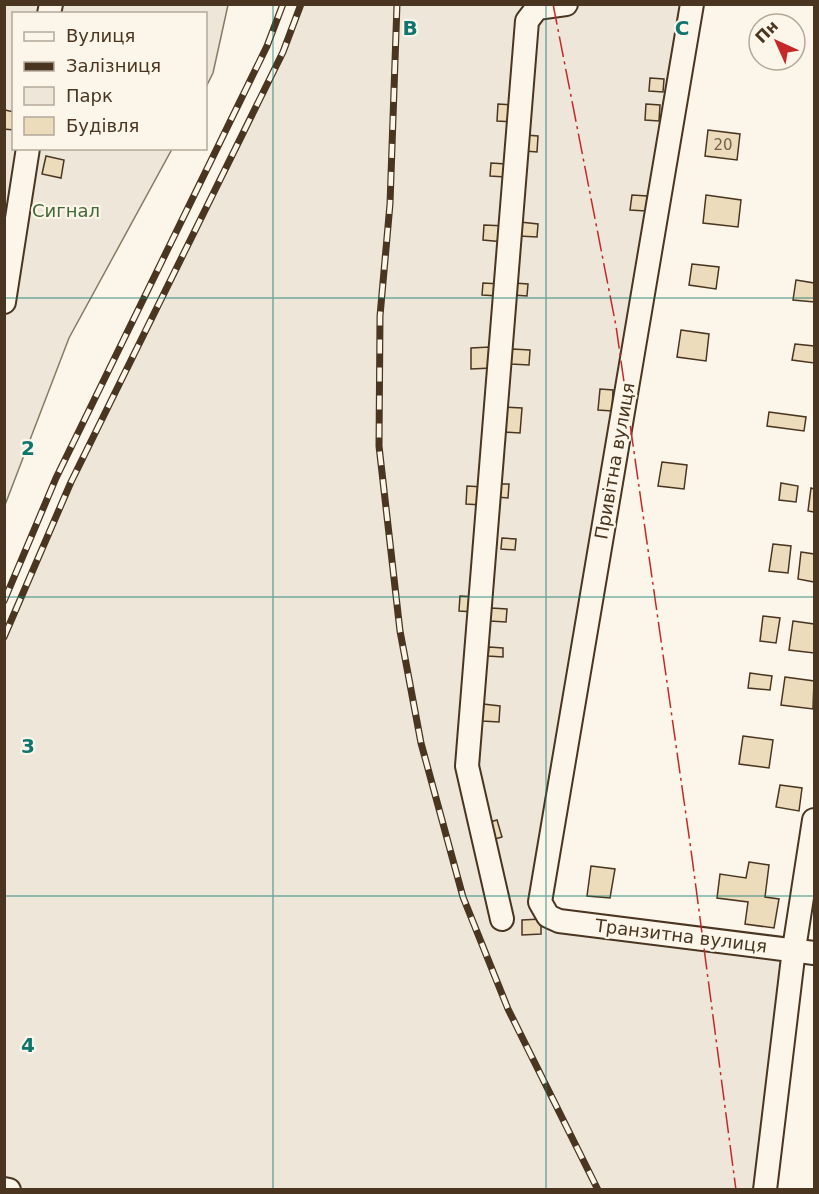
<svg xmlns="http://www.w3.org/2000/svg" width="819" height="1194" font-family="'DejaVu Sans',sans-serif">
<rect width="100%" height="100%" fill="#fbf6e9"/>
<g fill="#ede6d9" stroke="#887966" stroke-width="1.5">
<path d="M5,5H228L213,73L206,87V14H14V148L172,149L69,338L5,505Z"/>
<path d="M301,5H692L548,916L794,949L765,1189L5,1190V637L71,482L283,52Z"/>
</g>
<g fill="#ecdcbc" stroke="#4a3520" stroke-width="1.5">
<path d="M771,17L791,21L790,24H770Z"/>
<path d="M650,78L664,79L663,92L649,91Z"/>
<path d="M498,104L514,105L513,122L497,121Z"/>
<path d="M646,104L660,105L659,121L645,120Z"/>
<path d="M5,110L14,112V130L4,129Z"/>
<path d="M708,130L740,134L737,160L705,156Z"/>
<path d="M526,135L538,136L537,152L525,151Z"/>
<path d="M46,156L64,160L61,178L42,174Z"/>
<path d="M491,163L506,164L505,177L490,176Z"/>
<path d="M632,195L647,196L646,211L630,210Z"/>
<path d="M706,195L741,200L738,227L703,223Z"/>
<path d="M520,222L538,224L537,237L519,236Z"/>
<path d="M484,225L506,226L504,242L483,240Z"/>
<path d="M692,264L719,267L716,289L689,285Z"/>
<path d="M796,280L814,283V302L793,300Z"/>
<path d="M483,283L500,284L499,296L482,295Z"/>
<path d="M514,283L528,284L527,296L513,295Z"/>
<path d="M681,330L709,334L706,361L677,357Z"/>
<path d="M795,344L814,346V363L792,360Z"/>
<path d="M490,347L491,368L471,369V348Z"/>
<path d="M512,349L530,350L529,365L511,364Z"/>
<path d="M600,389L613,390L612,411L598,410Z"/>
<path d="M505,407L522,408L520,433L504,432Z"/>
<path d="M769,412L806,417L804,431L767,426Z"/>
<path d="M662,462L687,465L684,489L658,486Z"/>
<path d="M781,483L798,486L796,502L779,500Z"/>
<path d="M498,484H509L508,498L497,497Z"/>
<path d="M467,486L483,487L482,505L466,504Z"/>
<path d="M811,488L814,489V512L808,511Z"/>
<path d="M502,538L516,539L515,550L501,549Z"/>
<path d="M773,544L791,546L788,573L769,571Z"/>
<path d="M801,552L814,554V582L798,579Z"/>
<path d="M460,596L475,597L474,612L459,611Z"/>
<path d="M491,608L507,609L506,622L490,621Z"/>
<path d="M763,616L780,618L776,643L760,641Z"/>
<path d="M793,621L814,624V653L789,650Z"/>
<path d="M489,647L503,648V657L488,656Z"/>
<path d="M750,673L772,676L770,690L748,688Z"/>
<path d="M785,677L814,681L813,709L781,705Z"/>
<path d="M483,704L500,706L499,722L482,721Z"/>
<path d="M743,736L773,740L769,768L739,764Z"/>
<path d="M780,785L802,788L799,811L776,807Z"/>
<path d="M497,820L502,837L488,841L483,824Z"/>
<path d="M749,862L769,865L765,897L779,899L774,928L745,924L748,902L717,898L720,874L746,878Z"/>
<path d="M591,866L615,869L610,898L587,896Z"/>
<path d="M541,919V934L522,935V920Z"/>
</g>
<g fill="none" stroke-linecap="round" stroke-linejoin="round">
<defs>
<g id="minor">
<path d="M692,4L540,902L548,916L559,921L814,953"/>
<path d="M49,14L51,4"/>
<path d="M4,302L28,148"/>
<path d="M502,919L467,766L527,21L537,8L566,4"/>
<path d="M4,1189L9,1190"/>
<path d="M765,1190L794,949L814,820"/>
</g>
</defs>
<use href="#minor" stroke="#4a3520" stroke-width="26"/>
<use href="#minor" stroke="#fbf6e9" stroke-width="22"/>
<defs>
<g id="rail">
<path d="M397,4L390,204L380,316L379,446L400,631L421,743L463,897L508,1009L598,1190"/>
<path d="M4,601L56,478L267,46L283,4"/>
<path d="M4,637L71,482L283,52L301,4"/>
</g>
</defs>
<use href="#rail" stroke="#4a3520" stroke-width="7"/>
<use href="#rail" stroke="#fbf6e9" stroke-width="4.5" stroke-dasharray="14" stroke-linecap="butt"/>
<path stroke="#c62828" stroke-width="1.5" stroke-dasharray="21 4.5 3 4.5" stroke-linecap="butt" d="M553,4L616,326L691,850L736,1190"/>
</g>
<path fill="none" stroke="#0f766e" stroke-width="1.5" stroke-opacity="0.55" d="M273,4V1190M546,4V1190M4,298H814M4,597H814M4,896H814"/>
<g text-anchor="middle" stroke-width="4.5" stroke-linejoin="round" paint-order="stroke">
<g font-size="15" fill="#725f47">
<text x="723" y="150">20</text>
</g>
<g font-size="18" fill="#436837" stroke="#fbf6e9">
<text x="66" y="217">Сигнал</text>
</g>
<g font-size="18" fill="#4a3520" stroke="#fbf6e9">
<text transform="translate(615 461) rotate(-80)" y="6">Привітна вулиця</text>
<text transform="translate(681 936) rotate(7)" y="6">Транзитна вулиця</text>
</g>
</g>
<g font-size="20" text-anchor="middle" font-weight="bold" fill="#0f766e" stroke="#fbf6e9" stroke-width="4.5" stroke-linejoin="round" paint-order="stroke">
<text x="410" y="35">B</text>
<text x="682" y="35">C</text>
<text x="28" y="455">2</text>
<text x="28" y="753">3</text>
<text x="28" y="1052">4</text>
</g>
<rect width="819" height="1194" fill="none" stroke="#4a3520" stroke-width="12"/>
<rect x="12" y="12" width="195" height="138" fill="#fbf6e9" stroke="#b4a999" stroke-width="1.5"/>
<rect x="24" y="32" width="30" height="9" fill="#fbf6e9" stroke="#b4a999" stroke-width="1.5"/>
<text x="66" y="42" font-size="18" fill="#4a3520">Вулиця</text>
<rect x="24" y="62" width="30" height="9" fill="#4a3520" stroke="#b4a999" stroke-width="1.5"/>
<text x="66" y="72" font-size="18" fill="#4a3520">Залізниця</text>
<rect x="24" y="87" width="30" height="18" fill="#ede6d9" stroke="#b4a999" stroke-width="1.5"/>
<text x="66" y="102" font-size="18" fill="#4a3520">Парк</text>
<rect x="24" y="117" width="30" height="18" fill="#ecdcbc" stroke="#b4a999" stroke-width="1.5"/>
<text x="66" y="132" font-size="18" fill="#4a3520">Будівля</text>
<g transform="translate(777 42) rotate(315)"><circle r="28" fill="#fbf6e9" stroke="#b4a999" stroke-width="1.5"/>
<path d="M0-4.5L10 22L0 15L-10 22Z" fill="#c62828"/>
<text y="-9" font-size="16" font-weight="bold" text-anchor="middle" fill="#4a3520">Пн</text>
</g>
</svg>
